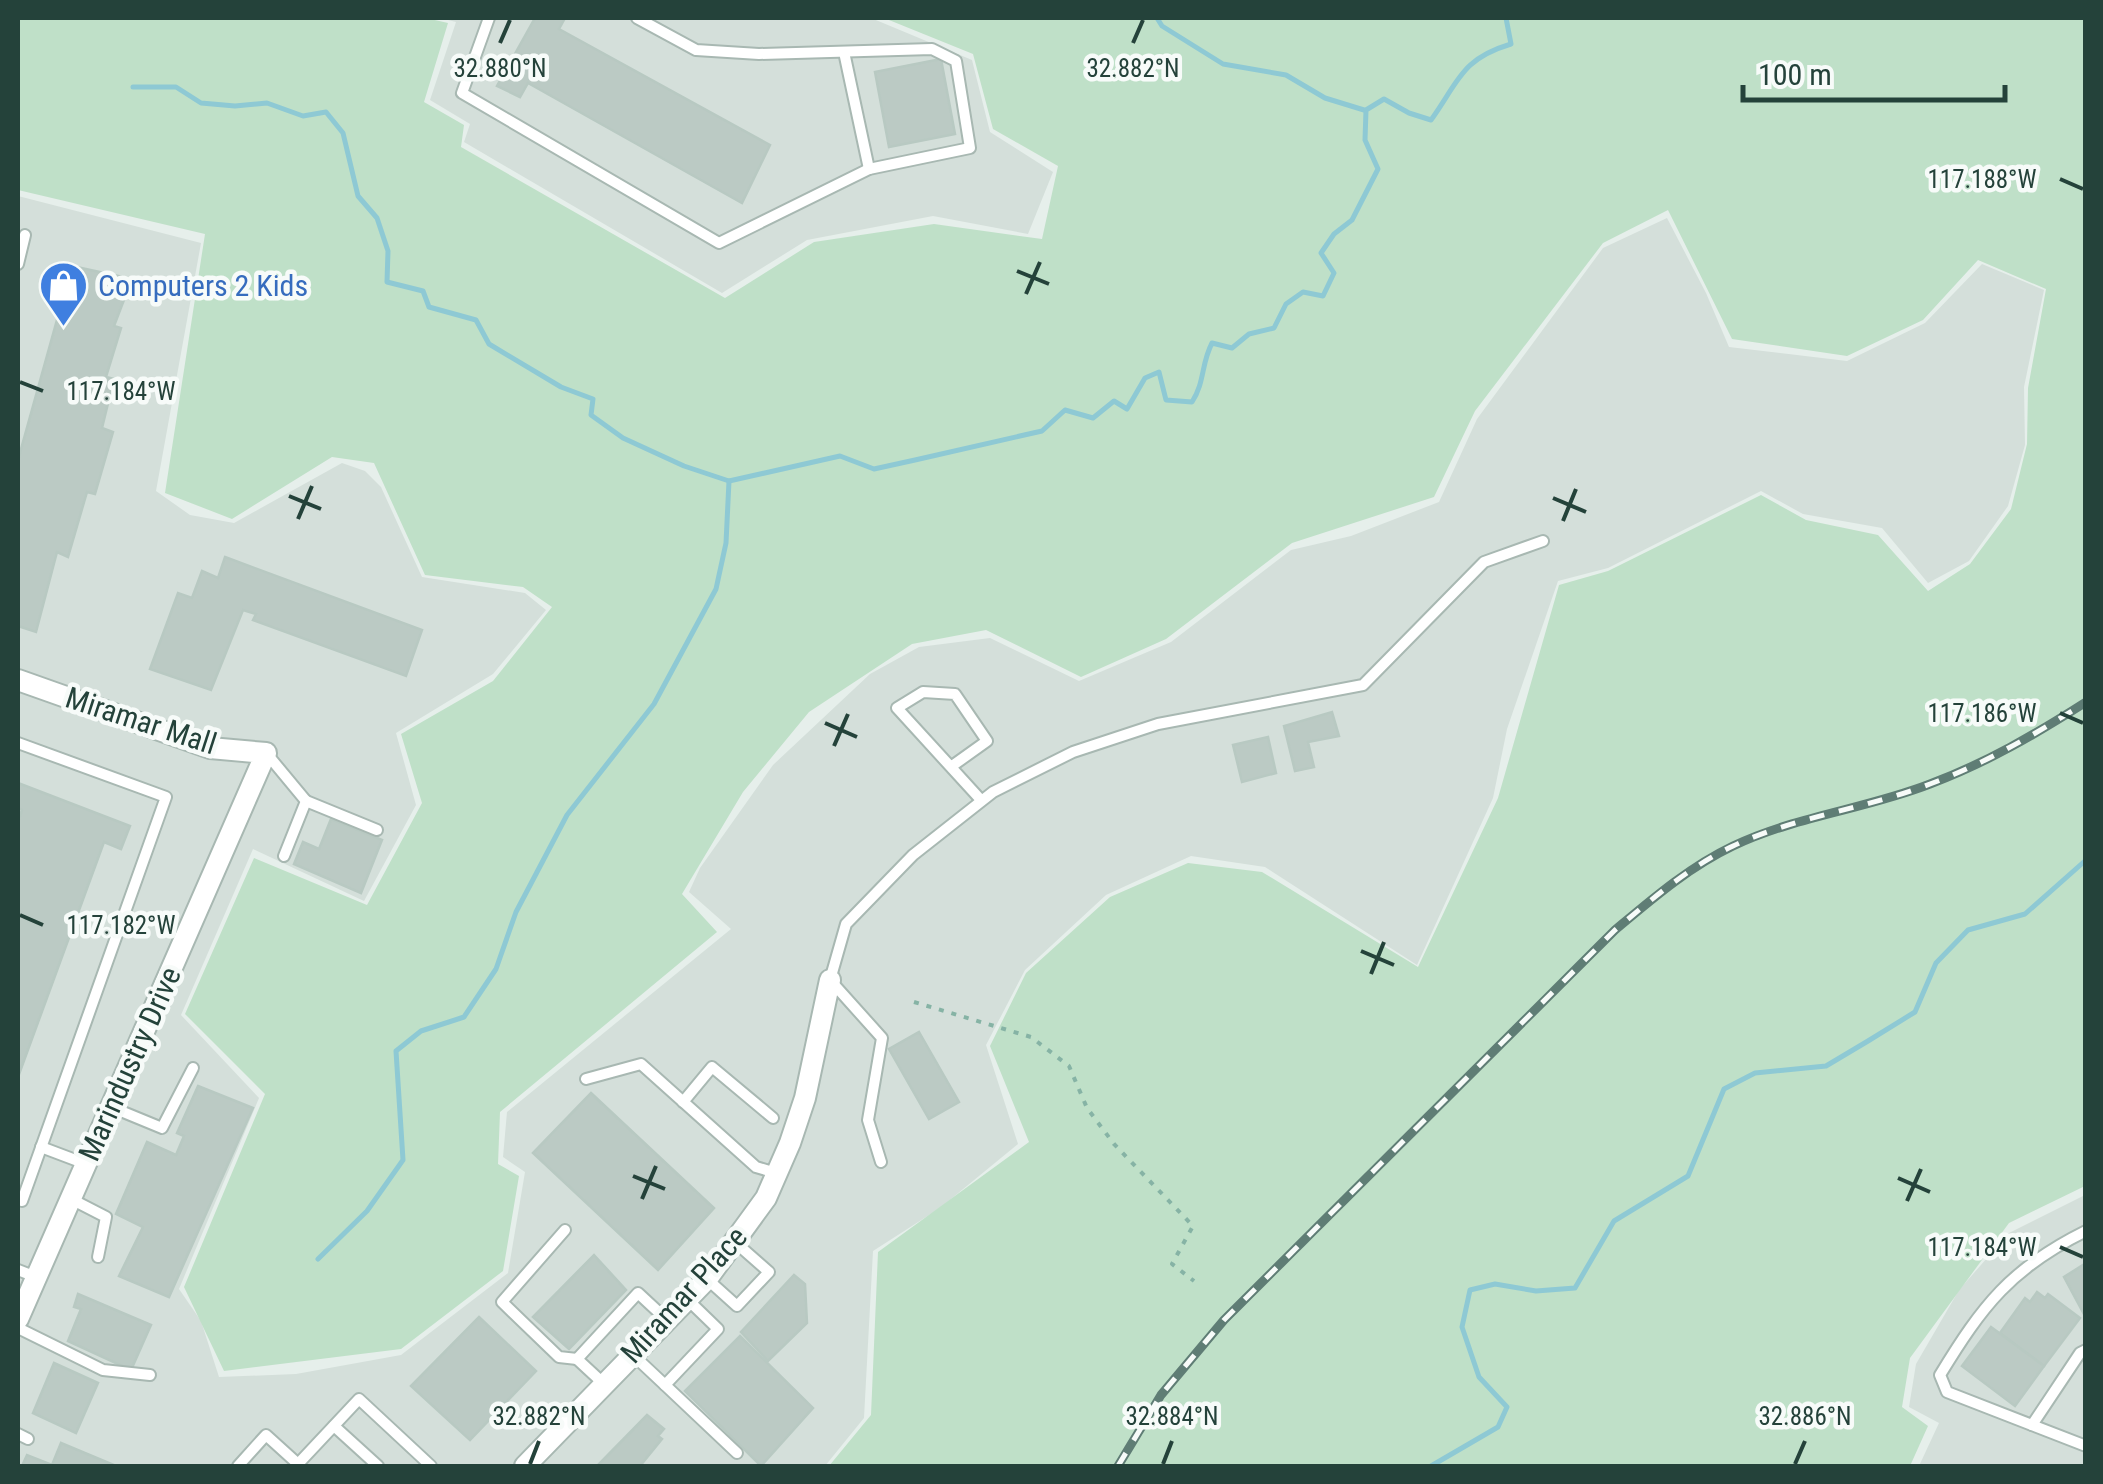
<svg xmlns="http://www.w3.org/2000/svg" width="2103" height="1484" font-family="'Roboto Condensed',sans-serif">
<rect width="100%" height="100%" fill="#e6efeb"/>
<g fill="#d4dfda">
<path d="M440,18H871L972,60L990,132L1053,172L1028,234L933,216L807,240L722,293L464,142L470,124L430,100L456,22Z"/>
<path d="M18,196L201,243L156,491L190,515L234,523L342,463L365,471L381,487L422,577L525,593L546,610L493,674L396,733L416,805L364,901L253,849L181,1015L259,1098L179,1289L201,1321L219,1377L296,1374L401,1355L508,1273L525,1172L503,1157L507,1112L731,929L689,892L700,868L773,765L870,674L919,647L990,638L1079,681L1171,642L1291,550L1351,536L1439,502L1477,419L1603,248L1667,218L1706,293L1729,347L1847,361L1925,323L1982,264L2044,290L2024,387L2025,445L2008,506L1969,561L1928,583L1882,528L1803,514L1761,491L1608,568L1558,581L1507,729L1493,798L1417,965L1265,867L1191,856L1106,895L1025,970L986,1045L1018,1144L940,1208L873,1251L864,1418L825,1466H18Z"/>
<path d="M2085,1195V1466H1919L1939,1423L1909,1407L1916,1364L1959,1290L2009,1233Z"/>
</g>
<path fill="#bfe0c8" d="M18,18H426L448,23L424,102L464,125L461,147L725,298L814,242L934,224L1042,239L1058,166L993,129L973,54L884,18H2085V1186L2009,1223L1910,1358L1902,1407L1928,1426L1910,1466H829L871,1415L878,1252L1029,1142L990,1046L1026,973L1110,897L1188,863L1262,872L1418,967L1498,798L1559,585L1608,571L1761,495L1806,520L1878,535L1928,591L1970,564L2011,509L2027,444L2028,388L2046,289L1978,260L1923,320L1847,356L1732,339L1668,210L1603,243L1475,411L1434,497L1292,543L1166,639L1081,677L986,630L912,644L809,712L743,792L682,894L717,932L500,1112L498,1164L519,1176L503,1271L401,1349L224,1371L184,1287L265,1094L185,1014L254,858L367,905L422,803L401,734L493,681L552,607L523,587L425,575L374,463L332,457L232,519L165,493L205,234L18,190Z"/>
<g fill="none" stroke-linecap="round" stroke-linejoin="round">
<g stroke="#8ec9d4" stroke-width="5">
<path d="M1157,18L1162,26L1223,64L1286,75L1325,98L1364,110"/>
<path d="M133,87H176L201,103L235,106L267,103L303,116L326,112L343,133L358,196L377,218L388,251L387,282L423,291L429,307L476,320L489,344L561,387L593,399L591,415L623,438L684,466L729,481L840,456L874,469L915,460L1042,431L1065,410L1093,418L1114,401L1127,409L1145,378L1159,372L1166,400L1192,402C1205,382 1201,364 1212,343L1232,348L1249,334L1274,328L1286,304L1303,292L1323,296L1334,273L1321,253L1334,234L1352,220L1378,169L1365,140L1366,110L1384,99L1409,113L1431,120C1459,81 1461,59 1511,44L1506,18"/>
<path d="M318,1259L367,1211L403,1160L396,1051L421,1031L464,1017L496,969L516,912L567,815L654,704L716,589L726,543L729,481"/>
<path d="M1431,1466L1498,1427L1507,1407L1479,1377L1462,1327L1470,1290L1495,1284L1536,1291L1575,1288L1614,1221L1688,1176L1724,1089L1755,1073L1826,1066L1868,1041L1915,1012L1936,963L1968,930L2025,914L2086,860"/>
</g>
</g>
<g fill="#bbcac4" stroke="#b8c9c2" stroke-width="2.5">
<path d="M535,18H565L559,29L770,145L742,203L528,83L520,97L497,86Z"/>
<path d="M941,59L955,134L889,147L875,72Z"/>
<path d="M72,266L132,279L114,326L121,328L106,377L114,379L102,428L113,432L95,494L87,492L68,557L57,552L36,632L18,626V460Z"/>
<path d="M225,557L422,630L406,676L253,620L256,614L243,610L211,690L150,669L178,593L192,598L202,571L218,578Z"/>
<path d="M1332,712L1339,736L1308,742L1314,767L1295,771L1284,726Z"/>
<path d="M1268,737L1276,773L1242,782L1233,745Z"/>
<path d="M18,783L130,826L121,849L104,842L18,1077V821L22,810L18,808Z"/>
<path d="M331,819L382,840L361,893L294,864L303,842L319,849Z"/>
<path d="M919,1032L959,1102L929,1119L889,1049Z"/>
<path d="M198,1086L253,1108L169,1297L119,1276L143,1227L116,1214L147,1142L176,1155L184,1136L177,1133Z"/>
<path d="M591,1093L714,1208L658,1270L533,1153Z"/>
<path d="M594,1255L626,1290L569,1349L533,1317Z"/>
<path d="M2086,1263V1318L2064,1277Z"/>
<path d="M794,1275L805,1284L807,1323L768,1361L741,1332Z"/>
<path d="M2037,1292L2045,1298L2048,1294L2080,1318L2044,1366L2000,1333L2025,1298L2030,1302Z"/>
<path d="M78,1294L151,1325L131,1370L68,1341L81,1309L74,1307Z"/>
<path d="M479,1317L536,1371L470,1440L411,1386Z"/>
<path d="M1991,1327L2044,1366L2015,1406L1962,1366Z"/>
<path d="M740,1336L813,1408L761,1466L685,1391Z"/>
<path d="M54,1363L98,1383L76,1433L33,1413Z"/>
<path d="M647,1415L664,1429L658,1436L662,1439L640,1466H597Z"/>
<path d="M61,1443L116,1466H22L27,1455L52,1465Z"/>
</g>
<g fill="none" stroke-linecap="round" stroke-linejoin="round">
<defs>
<g id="lane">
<path d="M489,18L462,93L719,243L869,169L970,148L956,61L932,49L759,54L696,50L637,18"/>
<path d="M844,52L869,169"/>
<path d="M18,264L25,235"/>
<path d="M18,743L166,797L22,1201L18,1199"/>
<path d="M267,754L306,801L284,856"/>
<path d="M952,766L987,741L955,694L923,692L897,708L981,800"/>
<path d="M306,801L377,830"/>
<path d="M586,1079L641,1064L756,1167L776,1173"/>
<path d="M683,1102L712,1067L773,1118"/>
<path d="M111,1107L162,1128L193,1068"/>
<path d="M41,1147L86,1164"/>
<path d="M881,1162L868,1120L882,1038L830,980L846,924L913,855L993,792L1073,752L1158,724L1363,685L1484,562L1543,541"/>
<path d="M71,1199L106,1217L98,1257"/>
<path d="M565,1230L502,1302L559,1357L577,1359"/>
<path d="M2086,1231C2011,1268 1982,1306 1940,1375L1947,1392L2086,1446"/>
<path d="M18,1270L36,1277"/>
<path d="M707,1279L737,1306L769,1272L736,1243"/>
<path d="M18,1328L103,1370L150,1375"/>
<path d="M632,1354L665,1385L718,1329L687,1299"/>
<path d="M604,1384L577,1359L638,1293L666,1319"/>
<path d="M665,1385L737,1453"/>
<path d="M2032,1425L2080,1353L2086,1350"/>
<path d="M334,1426L378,1466"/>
<path d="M18,1434L28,1439"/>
<path d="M238,1466L266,1435L298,1464"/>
<path d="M300,1466L298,1464L359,1399L431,1466"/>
</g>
<g id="street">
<path d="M18,680L210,748L266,753L18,1319"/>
<path d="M525,1466L707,1279L766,1198L790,1143L805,1098L830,980"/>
</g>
</defs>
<use href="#lane" stroke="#a8b8b2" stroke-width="14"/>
<use href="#street" stroke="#a8b8b2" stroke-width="24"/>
<path stroke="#86b3a5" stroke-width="4" stroke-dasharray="5 8" stroke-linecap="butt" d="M914,1002L1031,1037L1069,1066L1087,1108L1114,1144L1193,1226L1172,1264L1194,1281"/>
<use href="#lane" stroke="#fff" stroke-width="10"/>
<use href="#street" stroke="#fff" stroke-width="20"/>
<defs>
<path id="rail" d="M1118,1466L1161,1395L1224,1320L1615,930C1652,899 1689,867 1733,846C1796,816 1866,809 1930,784C1986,763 2036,734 2086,702"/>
</defs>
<use href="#rail" stroke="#5f7d75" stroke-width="9"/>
<use href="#rail" stroke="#f7fbf9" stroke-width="5" stroke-dasharray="15" stroke-linecap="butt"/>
</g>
<path fill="none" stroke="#24423a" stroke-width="4" d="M500,43L510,20M1133,43L1143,20M2060,179L2083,189M1017,271L1049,284M1026,294L1040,262M20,382L43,391M289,496L321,509M1553,498L1586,512M298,519L312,486M1563,521L1576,489M2060,713L2083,723M825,723L857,737M834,746L848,714M20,915L43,925M1361,951L1394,965M1371,974L1384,942M633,1176L665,1189M1898,1178L1930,1192M642,1199L656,1166M1907,1201L1921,1169M2060,1247L2083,1257M530,1464L539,1441M1163,1464L1172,1441M1795,1464L1805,1441"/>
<defs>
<symbol id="shop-pin" viewBox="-11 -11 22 30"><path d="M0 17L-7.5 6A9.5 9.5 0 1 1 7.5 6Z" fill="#3f7fe0" stroke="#f7fbf9"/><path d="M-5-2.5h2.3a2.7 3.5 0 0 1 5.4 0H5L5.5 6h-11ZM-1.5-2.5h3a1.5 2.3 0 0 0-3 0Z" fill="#fff"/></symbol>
</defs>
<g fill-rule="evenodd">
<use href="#shop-pin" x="36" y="258" width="55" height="75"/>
</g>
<g text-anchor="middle" stroke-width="9" stroke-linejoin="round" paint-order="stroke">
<g font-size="30" fill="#366cbe" stroke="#f7fbf9" text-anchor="start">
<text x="98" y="296">Computers 2 Kids</text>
</g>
<g font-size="30" fill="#24423a" stroke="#f7fbf9">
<text transform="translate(141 721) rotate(18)" y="10">Miramar Mall</text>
<text transform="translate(130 1064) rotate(-66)" y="10">Marindustry Drive</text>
<text transform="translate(684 1295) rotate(-48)" y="10">Miramar Place</text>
</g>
</g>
<g font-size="25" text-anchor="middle" fill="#24423a" stroke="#f7fbf9" stroke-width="9" stroke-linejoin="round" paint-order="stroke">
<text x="500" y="77">32.880°N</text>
<text x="1133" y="77">32.882°N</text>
<text x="1982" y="188">117.188°W</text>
<text x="121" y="400">117.184°W</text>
<text x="1982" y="722">117.186°W</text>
<text x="121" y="934">117.182°W</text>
<text x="1982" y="1256">117.184°W</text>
<text x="539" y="1425">32.882°N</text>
<text x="1172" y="1425">32.884°N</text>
<text x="1805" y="1425">32.886°N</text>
</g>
<rect width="2103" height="1484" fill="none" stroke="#24423a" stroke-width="40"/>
<path d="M1743 85v15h262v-15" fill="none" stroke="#24423a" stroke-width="5"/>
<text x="1758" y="85" font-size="30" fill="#24423a" stroke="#f7fbf9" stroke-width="8" paint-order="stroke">100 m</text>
</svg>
